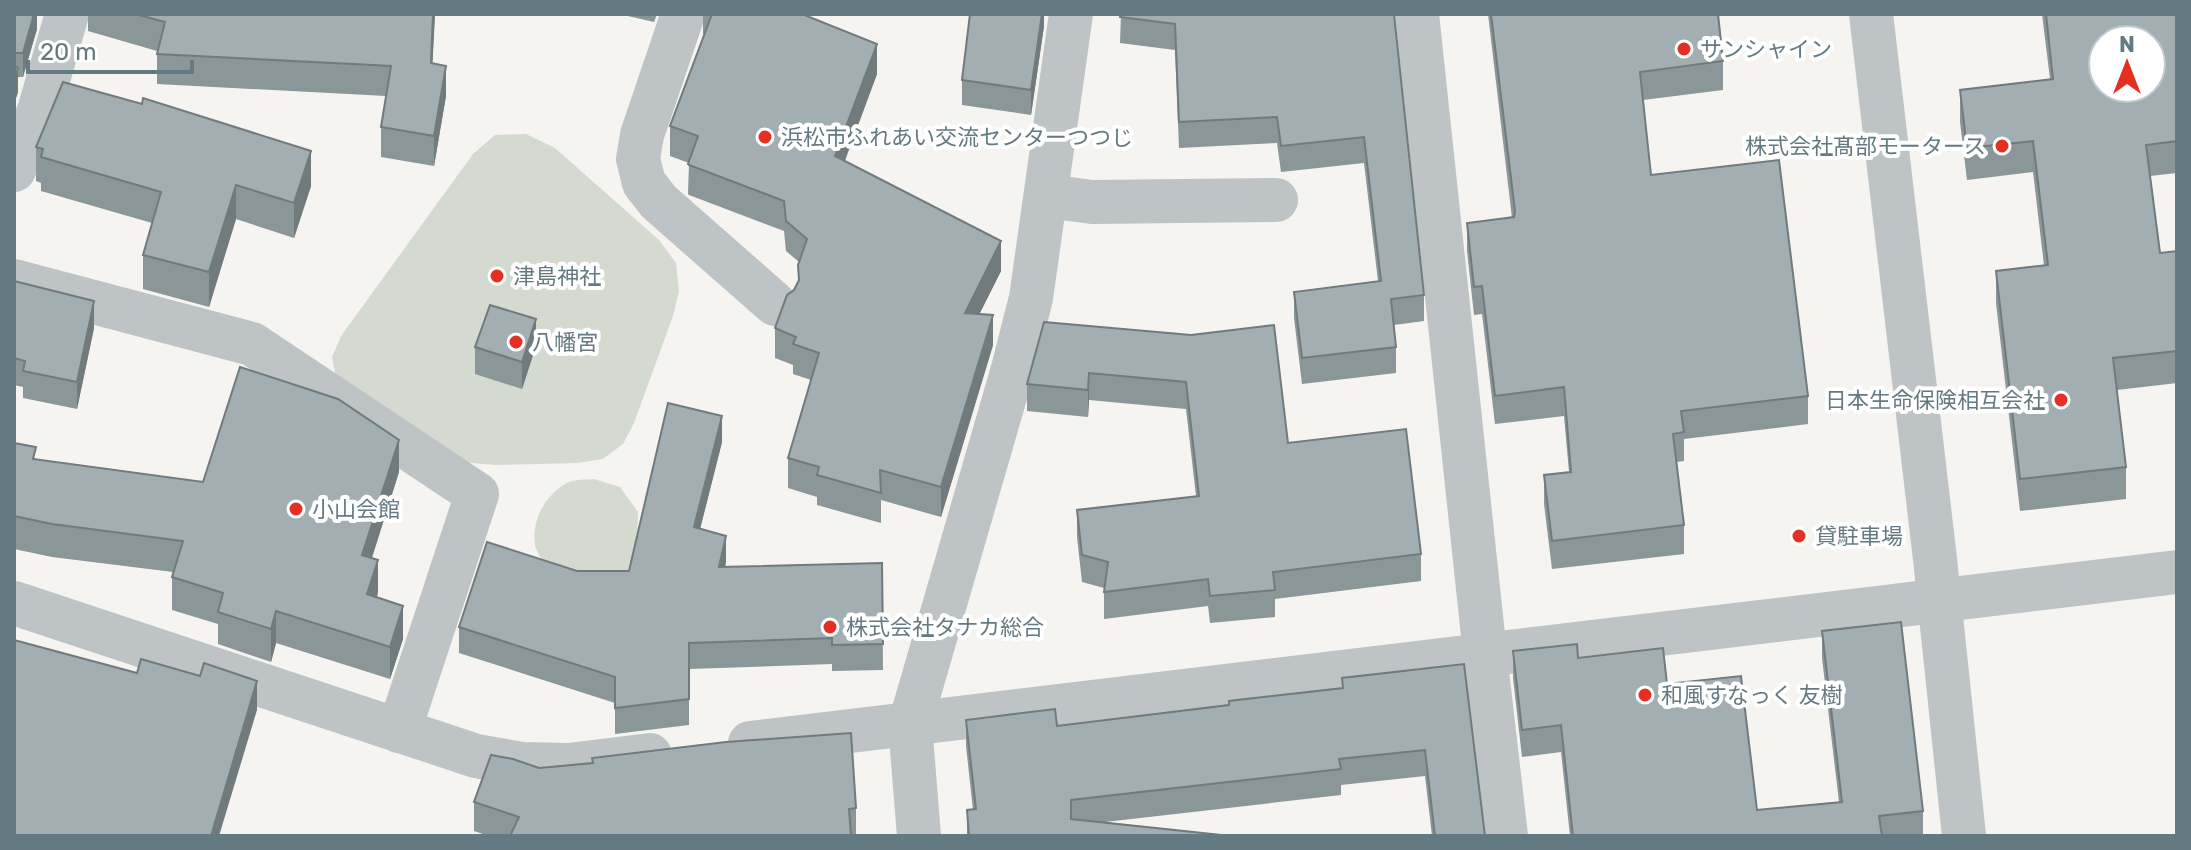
<svg xmlns="http://www.w3.org/2000/svg" width="2191" height="850" font-family="Rubik,'Noto Sans JP',sans-serif">
<rect width="100%" height="100%" fill="#f5f4f1"/>
<g fill="#d5dad0">
<path d="M526,134L555,148L659,240L676,263L679,291L673,316L634,423L623,444L603,459L578,463L495,465L461,462L336,378L332,357L341,336L473,154L495,135Z"/>
<path d="M594,479L620,487L638,512L637,547L631,568L606,584L547,568C543,561 537,553 535,545C531,520 546,493 569,482C576,479 587,480 594,479Z"/>
</g>
<g fill="none" stroke-linecap="round" stroke-linejoin="round">
<g stroke="#bec3c5" stroke-width="44">
<path d="M683,14L642,135L638,159L644,183L659,202L775,304"/>
<path d="M1417,14L1485,654L1506,836"/>
<path d="M1871,14L1935,559L1964,836"/>
<path d="M14,170L39,111L67,14"/>
<path d="M1047,196L1092,202L1276,200"/>
<path d="M14,281L252,344L477,494L399,731"/>
<path d="M14,603L476,756L522,764L569,765L650,755"/>
<path d="M750,743L2177,572"/>
<path d="M919,836L910,724L1013,369L1031,298L1071,14"/>
</g>
</g>
<g fill="#8b9698">
<path d="M14,14H37V29L23,77H18V92L14,104Z"/>
<path d="M88,14H435L432,64L446,96L434,166L381,157V127L386,96L157,84V51L88,31Z"/>
<path d="M619,14H657L654,22Z"/>
<path d="M703,14H802L877,74L845,161L1001,271L979,314L993,345L941,517L881,500V523L817,505V497L788,488V458L811,380L793,374V365L775,358V328L798,282L799,262L786,251L784,231L689,195L688,194L689,163L670,156V126L704,34H703Z"/>
<path d="M1044,14V26L1031,115L962,105V80Z"/>
<path d="M1121,14H1394L1424,295V321L1394,325L1396,347V373L1302,384L1294,318V292L1378,281L1364,163L1281,172L1277,143L1179,148L1175,50L1120,43Z"/>
<path d="M1488,14H1718L1723,61V90L1643,100L1651,175L1808,396V424L1684,439V461L1677,462L1684,525V554L1552,569L1544,504V475L1569,472L1564,416L1495,424L1482,314L1474,315L1467,251V223L1512,218Z"/>
<path d="M2042,14H2177V173L2150,176L2160,253L2177,251V383L2117,390L2126,467V499L2020,511L1996,303V271L2044,265L2033,172L1967,180L1960,122V90L2050,79Z"/>
<path d="M36,147L311,186L294,238L236,219L209,307L143,289V255L152,223L41,191V183L36,181Z"/>
<path d="M14,281L94,328L77,409L23,398V387L14,385Z"/>
<path d="M1191,335L1288,443L1421,554V581L1275,599V617L1210,623L1208,606L1104,619V588L1082,582L1077,537V510L1196,496L1186,409L1089,400L1088,417L1027,411V384Z"/>
<path d="M536,346L522,389L475,374V347Z"/>
<path d="M722,442L700,529L726,562L725,567L882,563L883,670L832,671V664L689,669V725L615,734V703L459,653V627L577,571H629Z"/>
<path d="M14,443L36,459L203,482L399,472L372,558L378,592L377,598L403,639L390,679L276,643L271,662L218,644V624L172,610V577L173,572L52,557L14,549Z"/>
<path d="M1822,631L1923,811V836H1570L1561,752L1522,757L1513,678V651L1578,658L1667,684L1757,810L1839,802L1822,658Z"/>
<path d="M1464,664L1485,836H1432L1425,776L1341,785V795L1105,822L1231,836H967V810H973L966,746V720L1057,726L1229,705L1342,688V678Z"/>
<path d="M539,768L856,808V836H489L474,831V802Z"/>
</g>
<g fill="#717a7c">
<path d="M34,14H37V29L23,77V53Z"/>
<path d="M433,14H435L431,94V63Z"/>
<path d="M1042,14H1044V26L1031,115V90Z"/>
<path d="M877,44V74L835,186V156Z"/>
<path d="M446,66V96L434,166V136Z"/>
<path d="M18,68V92L14,104V80Z"/>
<path d="M311,151V186L294,238V203Z"/>
<path d="M236,185V219L209,307V272Z"/>
<path d="M1001,241V271L965,343V313Z"/>
<path d="M94,301V328L77,409V382Z"/>
<path d="M993,315V345L941,517V487Z"/>
<path d="M536,319V346L522,389V362Z"/>
<path d="M1089,373V400L1088,417V390Z"/>
<path d="M722,416V442L694,553V527Z"/>
<path d="M399,440V472L362,588V555Z"/>
<path d="M726,536V562L719,593V567Z"/>
<path d="M378,560V592L367,627V594Z"/>
<path d="M403,606V639L390,679V647Z"/>
<path d="M276,611V643L271,662V629Z"/>
<path d="M257,681V710L219,836H211Z"/>
</g>
<g fill="#a2aeb1" stroke="#717a7c" stroke-width="2" fill-rule="evenodd">
<path d="M14,14H34L23,53H14Z"/>
<path d="M135,14H433L431,63L446,66L434,136L381,127L391,66L157,54L165,22Z"/>
<path d="M712,14H802L877,44L835,156L1001,241L965,313L993,315L941,487L880,470L881,493L817,475L819,467L788,458L819,353L793,344L796,337L775,328L787,295L794,290L799,280L798,265L807,239L786,221L784,201L689,165L688,164L698,136L670,126Z"/>
<path d="M970,14H1042L1031,90L962,80Z"/>
<path d="M1121,14H1394L1424,295L1391,299L1396,347L1302,358L1294,292L1381,281L1364,137L1281,146L1277,117L1179,122L1175,24L1120,17Z"/>
<path d="M1491,14H1718L1723,61L1640,72L1651,175L1779,160L1808,396L1681,411L1684,432L1673,434L1684,525L1552,541L1544,475L1571,472L1564,387L1495,396L1482,286L1474,287L1467,223L1514,217L1515,211Z"/>
<path d="M2046,14H2177V141L2146,145L2160,253L2177,251V351L2113,358L2126,467L2020,479L1996,271L2048,265L2033,141L1967,148L1960,90L2053,79ZM2103,40H2151V88H2103Z"/>
<path d="M14,66L18,68L14,80Z"/>
<path d="M63,82L142,104L143,98L311,151L294,203L236,185L209,272L143,255L161,192L41,157L43,149L36,147Z"/>
<path d="M14,281L94,301L77,382L23,371L25,361L14,358Z"/>
<path d="M490,305L536,319L522,362L475,347Z"/>
<path d="M1044,322L1191,335L1274,325L1288,443L1406,429L1421,554L1273,572L1275,590L1210,596L1208,579L1104,592L1108,562L1082,555L1077,510L1199,496L1186,382L1089,373L1088,390L1027,384Z"/>
<path d="M240,367L338,399L399,440L362,555L378,560L367,594L403,606L390,647L276,611L271,629L218,612L223,593L172,577L183,541L52,524L14,516V443L36,447L33,459L203,482Z"/>
<path d="M668,403L722,416L694,527L726,536L719,567L882,563L883,644L832,645V638L689,643V699L615,708V677L459,627L487,542L577,571H629Z"/>
<path d="M1901,622L1923,811L1879,816L1882,836H1573L1561,725L1522,730L1513,651L1577,644L1578,658L1663,648L1667,684L1741,676L1757,810L1842,802L1822,631Z"/>
<path d="M14,640L137,673L141,659L200,676L204,663L257,681L211,836H14Z"/>
<path d="M1464,664L1485,836H1435L1425,750L1339,759L1341,769L1071,800V819L1231,836H969L967,810L976,809L966,720L1055,709L1057,726L1229,705V701L1343,688L1342,678Z"/>
<path d="M851,733L856,808L849,809L851,836H510L519,817L474,802L491,755L513,759L539,768L593,763L592,758L726,742Z"/>
</g>
<g fill="#e42f22" stroke="#fff" stroke-width="3">
<circle cx="1684" cy="49" r="8"/>
<circle cx="765" cy="137" r="8"/>
<circle cx="2002" cy="146" r="8"/>
<circle cx="497" cy="276" r="8"/>
<circle cx="516" cy="342" r="8"/>
<circle cx="2061" cy="400" r="8"/>
<circle cx="296" cy="509" r="8"/>
<circle cx="1799" cy="536" r="8"/>
<circle cx="830" cy="627" r="8"/>
<circle cx="1645" cy="695" r="8"/>
</g>
<g text-anchor="middle" stroke-width="8" stroke-linejoin="round" paint-order="stroke">
<g font-size="22" fill="#647a82" stroke="#fff" text-anchor="start">
<text x="1700" y="57">サンシャイン</text>
<text x="781" y="145">浜松市ふれあい交流センターつつじ</text>
<text x="1986" y="154" text-anchor="end">株式会社髙部モータース</text>
<text x="513" y="284">津島神社</text>
<text x="532" y="350">八幡宮</text>
<text x="2045" y="408" text-anchor="end">日本生命保険相互会社</text>
<text x="312" y="517">小山会館</text>
<text x="1815" y="544">貸駐車場</text>
<text x="846" y="635">株式会社タナカ総合</text>
<text x="1661" y="703">和風すなっく 友樹</text>
</g>
</g>
<rect width="2191" height="850" fill="none" stroke="#647a82" stroke-width="32"/>
<g transform="translate(2127 64)"><circle r="38" fill="#ffffff" stroke="#c1cacd" stroke-width="2"/>
<path d="M0-6L14 30L0 20L-14 30Z" fill="#e42f22"/>
<text y="-12" font-size="22" font-weight="bold" text-anchor="middle" fill="#647a82">N</text>
</g>
<path d="M28 60v12h164v-12" fill="none" stroke="#647a82" stroke-width="4"/>
<text x="40" y="60" font-size="24" fill="#647a82" stroke="#ffffff" stroke-width="6" paint-order="stroke">20 m</text>
</svg>
